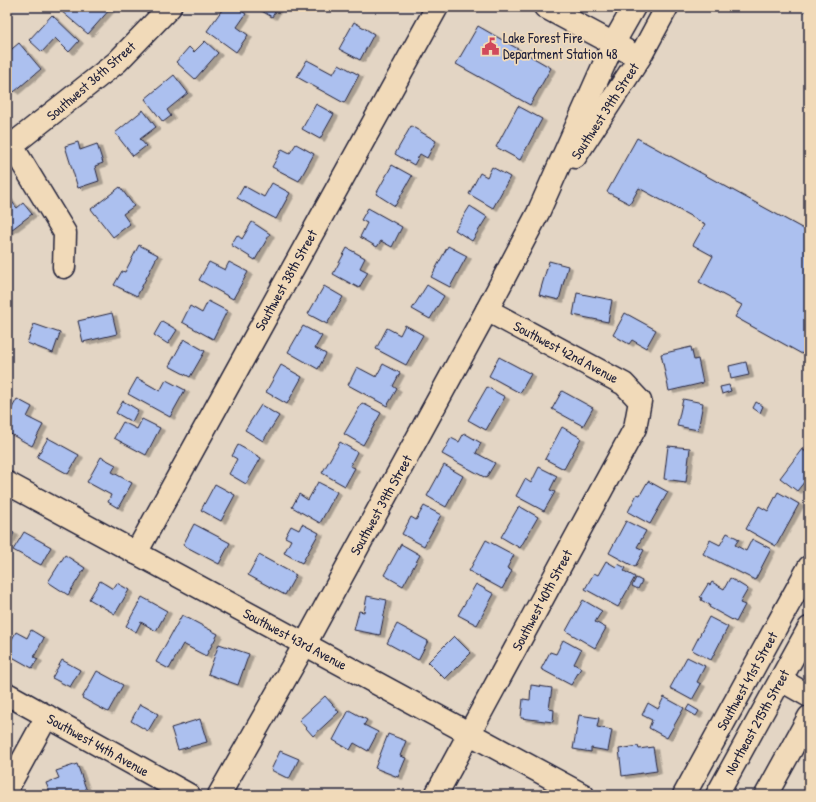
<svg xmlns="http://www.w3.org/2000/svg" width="816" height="802" font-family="'Patrick Hand',sans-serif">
<defs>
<filter id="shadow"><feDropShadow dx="4.5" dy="2.5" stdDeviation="0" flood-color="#0004"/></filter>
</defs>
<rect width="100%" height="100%" fill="#e3d5c4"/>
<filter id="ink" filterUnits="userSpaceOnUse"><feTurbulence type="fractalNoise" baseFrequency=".025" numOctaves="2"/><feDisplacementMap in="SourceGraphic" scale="8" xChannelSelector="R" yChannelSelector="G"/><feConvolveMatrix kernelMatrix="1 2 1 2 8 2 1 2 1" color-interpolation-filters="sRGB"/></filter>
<g filter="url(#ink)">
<g fill="#acc0ef" stroke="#22223b" filter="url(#shadow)">
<path d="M65,7H111V8L88,34L61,11Z"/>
<path d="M224,7H236L246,14L237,27L248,35L236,52L207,31Z"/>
<path d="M255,7H278L272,17Z"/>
<path d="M52,15L79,41L69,52L55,38L42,52L29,40Z"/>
<path d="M354,22L374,34L360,60L339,49Z"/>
<path d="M478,26L551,68L530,105L456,64Z"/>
<path d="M205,41L218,53L195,79L176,62L189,47L194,52Z"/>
<path d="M19,43L41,69L14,92L7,83V53Z"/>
<path d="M307,60L333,74L339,64L359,75L344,103L297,77Z"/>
<path d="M174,75L188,93L167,110L171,116L163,122L145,99Z"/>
<path d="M316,104L334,114L320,139L302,129Z"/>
<path d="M518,106L542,119L520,160L496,147Z"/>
<path d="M143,110L156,127L140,139L146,146L133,156L115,133Z"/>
<path d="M411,126L436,141L427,158L420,154L414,165L395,154Z"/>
<path d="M637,138L809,232V341L802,354L735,317L742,305L699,282L713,256L693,245L705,224L639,188L630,204L607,192Z"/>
<path d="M78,142L80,150L97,144L103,163L95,166L99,181L78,188L65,146Z"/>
<path d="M296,144L314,154L299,181L272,167L282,149L290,153Z"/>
<path d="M392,165L412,176L395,206L376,194Z"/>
<path d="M492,167L510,177L493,208L469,194L480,173L487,177Z"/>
<path d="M272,183L290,193L276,219L237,198L244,186L264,197Z"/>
<path d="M120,187L134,206L123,214L130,224L113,237L91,209Z"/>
<path d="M7,196L17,208L23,203L32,214L7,233Z"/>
<path d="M470,206L487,217L472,241L455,230Z"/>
<path d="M368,208L402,227L392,247L381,241L377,247L360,237L367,223L361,220Z"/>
<path d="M252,222L270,234L255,260L231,245L237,235L242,239Z"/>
<path d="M139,245L158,255L137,296L114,285L122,271L125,272Z"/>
<path d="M448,246L467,256L450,287L431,277Z"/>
<path d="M347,248L365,258L360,268L368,272L359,288L333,274Z"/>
<path d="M549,261L568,266L559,300L539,295Z"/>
<path d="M209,262L225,270L229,262L248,272L233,299L199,280Z"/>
<path d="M427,285L444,296L430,319L412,309Z"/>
<path d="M324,286L343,297L327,324L308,314Z"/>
<path d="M577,293L612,300L608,322L573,315Z"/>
<path d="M208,301L227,311L213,339L182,322L190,306L202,313Z"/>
<path d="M112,313L117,334L83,342L78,321Z"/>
<path d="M625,313L656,330L646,348L632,340L629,344L613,335Z"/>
<path d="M162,321L177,330L168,344L154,335Z"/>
<path d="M34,324L60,333L53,353L27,343Z"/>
<path d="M405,325L423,335L406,365L376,349L387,328L400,335Z"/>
<path d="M303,326L322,336L315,348L326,354L318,369L288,352Z"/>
<path d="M184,339L205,351L190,377L169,366Z"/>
<path d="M691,347L694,360L698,359L703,383L669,391L661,354Z"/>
<path d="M499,357L531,374L520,393L489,376Z"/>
<path d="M746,362L749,375L731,379L729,366Z"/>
<path d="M383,364L400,373L393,386L397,389L387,406L348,385L357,367L376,377Z"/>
<path d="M281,365L302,377L287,404L266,392Z"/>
<path d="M137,378L160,391L166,380L185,390L170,417L128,394Z"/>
<path d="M729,385L731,391L722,394L720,387Z"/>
<path d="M487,387L505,397L486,430L468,420Z"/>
<path d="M562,391L593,408L583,426L552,409Z"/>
<path d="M17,399L32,407L27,417L43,425L32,446L7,432V417Z"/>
<path d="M683,399L703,403L698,430L677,426Z"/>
<path d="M123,401L138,410L132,422L116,413Z"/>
<path d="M756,402L763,406L760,413L753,408Z"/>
<path d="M362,403L381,413L363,445L344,434Z"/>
<path d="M261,405L279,416L263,441L245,430Z"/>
<path d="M142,419L160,428L146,455L114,438L123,422L137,429Z"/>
<path d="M562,427L581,438L564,469L545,459Z"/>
<path d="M464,433L481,443L476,453L495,463L486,478L442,454L451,438L459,442Z"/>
<path d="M48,438L79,455L68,474L37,457Z"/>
<path d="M340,442L357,452L350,466L355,468L345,486L322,473Z"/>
<path d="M238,445L261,458L246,484L229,474L237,459L232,456Z"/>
<path d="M668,446L690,448L686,482L664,479Z"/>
<path d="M802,449L809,454V476L797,491L780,478Z"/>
<path d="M101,457L116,465L112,472L132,483L118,508L108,502L111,495L87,482Z"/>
<path d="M444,465L463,476L446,507L427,496Z"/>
<path d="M539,467L557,476L550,490L555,492L544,511L516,496L525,479L531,483Z"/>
<path d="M648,481L668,492L650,524L628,512L637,494L640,495Z"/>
<path d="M318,482L337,492L320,523L292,507L299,494L308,500Z"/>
<path d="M215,484L235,495L221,521L201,510Z"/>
<path d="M778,492L799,504L776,546L746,529L759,506L768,511Z"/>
<path d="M424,506L441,515L424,546L402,534L411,517L416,520Z"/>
<path d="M519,506L538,517L520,548L501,537Z"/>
<path d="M626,521L646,531L637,547L644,550L635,567L609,553Z"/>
<path d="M194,524L230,543L219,564L183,545Z"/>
<path d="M302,524L319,533L302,563L284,553L291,540L285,537L291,526L299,530Z"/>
<path d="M7,530L14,533L7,546Z"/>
<path d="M24,532L51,547L41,565L13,550Z"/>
<path d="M727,533L739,539L735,545L746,551L752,539L771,549L755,580L703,554L710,540L720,545Z"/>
<path d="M486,540L514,555L507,568L512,571L502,589L469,571Z"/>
<path d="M401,544L420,555L403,586L384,575Z"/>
<path d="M65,555L85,568L68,595L48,582Z"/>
<path d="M259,555L296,575L285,595L248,575Z"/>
<path d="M606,561L616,567L618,564L626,568L624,571L635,577L618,607L585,589L594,573L598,575Z"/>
<path d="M636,578L642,581L638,589L632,586Z"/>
<path d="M730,578L748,589L740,603L745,605L736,622L709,607L710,605L701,600L702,598L700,597L708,584L710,585L712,582L724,589Z"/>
<path d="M100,581L113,589L117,583L129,590L115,614L89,599Z"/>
<path d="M476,584L494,594L477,625L458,615Z"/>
<path d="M367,596L387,600L380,635L354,630L359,611L364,612Z"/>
<path d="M142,597L167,611L156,631L141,622L136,632L126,626Z"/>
<path d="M583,600L602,611L595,622L606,628L595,648L566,631Z"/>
<path d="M182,615L218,634L206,656L183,644L169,669L156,662Z"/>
<path d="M709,617L728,627L711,660L692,650Z"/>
<path d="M397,624L428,641L418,660L387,643Z"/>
<path d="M31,630L44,638L34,657L38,659L32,668L7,654V648L16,632L27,638Z"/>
<path d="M454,636L471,653L445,679L428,662Z"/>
<path d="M563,640L581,650L574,664L581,668L571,685L541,669L550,652L556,654Z"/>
<path d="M219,644L249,654L238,685L208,674Z"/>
<path d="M687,657L705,666L697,682L701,684L692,700L670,688Z"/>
<path d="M62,660L80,670L70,687L52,678Z"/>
<path d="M97,671L123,685L108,712L82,698Z"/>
<path d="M531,685L552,688L549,709L554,710L553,722L521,718L523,699L530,700Z"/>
<path d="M325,696L339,712L313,736L299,720Z"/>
<path d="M664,697L684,708L667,738L649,728L652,720L642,715L648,703L658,709Z"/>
<path d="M140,704L158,714L148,731L131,721Z"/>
<path d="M689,705L699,711L696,716L686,710Z"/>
<path d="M349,710L367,720L364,725L378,732L368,751L354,743L350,750L333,740Z"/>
<path d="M579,715L599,718L597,727L612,730L608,751L591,748V752L573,749Z"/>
<path d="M200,719L207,742L178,750L171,728Z"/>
<path d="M388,734L406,741L400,756L406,758L398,777L375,768Z"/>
<path d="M638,746L639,749L653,747L657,771L622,776L619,749Z"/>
<path d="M280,751L299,759L289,779L271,770Z"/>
<path d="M77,764L88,794L51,795L46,783L59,778L56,771Z"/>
</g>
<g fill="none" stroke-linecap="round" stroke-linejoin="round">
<defs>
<g id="minor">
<path d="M545,7L627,51"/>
<path d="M12,146L65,233L64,267"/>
<path d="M7,149L117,62L170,7"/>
<path d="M575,157L640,57L667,7"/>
<path d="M7,483L583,795"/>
<path d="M136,553L437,7"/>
<path d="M781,680L809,696"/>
<path d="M7,694L189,795"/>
<path d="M7,789L47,716"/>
<path d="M219,795L305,644L487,310L538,213L613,44L634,7"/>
<path d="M436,795L635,428L640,401L624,384L487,310"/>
<path d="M684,795L809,567"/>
<path d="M717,795L809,628"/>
<path d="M766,795L809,717"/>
</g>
</defs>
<use href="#minor" stroke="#22223b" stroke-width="25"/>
<use href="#minor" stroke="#f1dab9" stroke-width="22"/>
</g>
</g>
<defs>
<symbol id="civic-bare" viewBox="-9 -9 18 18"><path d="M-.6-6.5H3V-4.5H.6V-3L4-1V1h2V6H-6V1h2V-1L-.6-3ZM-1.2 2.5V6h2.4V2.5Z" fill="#d1495b" stroke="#f1dab9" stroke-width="2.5" paint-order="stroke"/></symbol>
</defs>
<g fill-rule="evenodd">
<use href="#civic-bare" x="478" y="34" width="25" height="25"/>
</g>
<g text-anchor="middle" stroke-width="3.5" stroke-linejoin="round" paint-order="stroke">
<g font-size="14" fill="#22223b" stroke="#f1dab9" text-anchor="start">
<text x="503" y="43">Lake Forest Fire<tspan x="503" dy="16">Department Station 48</tspan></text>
</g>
<g font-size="14" fill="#22223b" stroke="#f1dab9">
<text transform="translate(91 81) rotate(-41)" y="5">Southwest 36th Street</text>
<text transform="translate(605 111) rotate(-57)" y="5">Southwest 39th Street</text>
<text transform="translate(286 280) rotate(-61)" y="5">Southwest 38th Street</text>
<text transform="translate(566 352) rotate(28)" y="5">Southwest 42nd Avenue</text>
<text transform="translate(381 505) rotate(-61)" y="5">Southwest 39th Street</text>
<text transform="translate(542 600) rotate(-62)" y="5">Southwest 40th Street</text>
<text transform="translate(295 639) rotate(28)" y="5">Southwest 43rd Avenue</text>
<text transform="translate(747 681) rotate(-61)" y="5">Southwest 41st Street</text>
<text transform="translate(757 722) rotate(-61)" y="5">Northeast 215th Street</text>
<text transform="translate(98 745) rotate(29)" y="5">Southwest 44th Avenue</text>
</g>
</g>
<rect width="816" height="802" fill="none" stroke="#f1dab9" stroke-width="24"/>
<rect x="12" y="12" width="792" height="778" fill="none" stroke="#22223b" stroke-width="1.5" filter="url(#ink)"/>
</svg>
